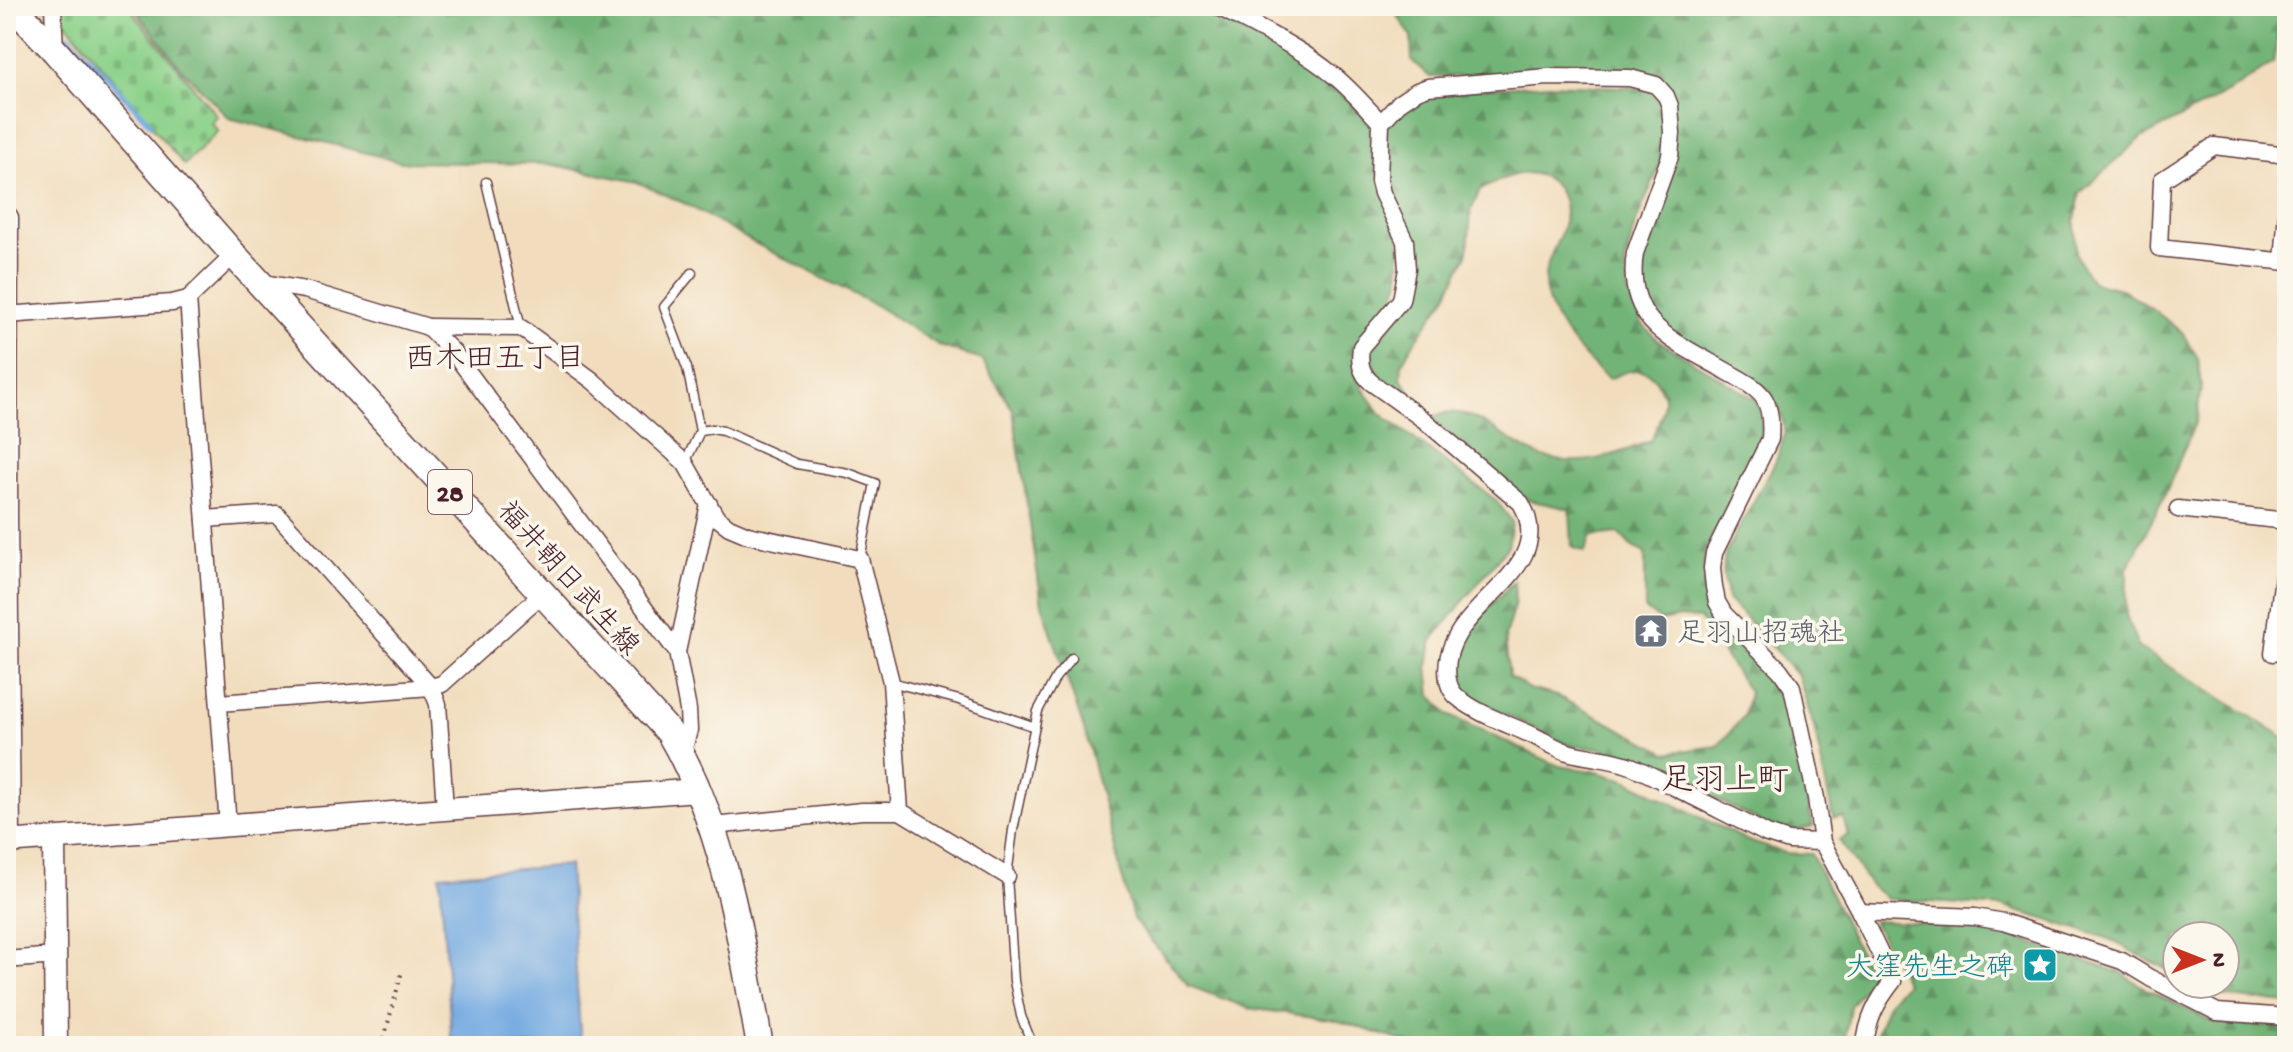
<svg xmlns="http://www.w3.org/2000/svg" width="2293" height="1052" font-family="'Gochi Hand','Klee One',sans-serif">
<defs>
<pattern id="forest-firs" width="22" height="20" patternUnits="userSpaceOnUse" patternTransform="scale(2)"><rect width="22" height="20" fill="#72b477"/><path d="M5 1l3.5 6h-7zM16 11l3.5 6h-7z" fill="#609262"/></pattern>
<pattern id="cemetery-stones" width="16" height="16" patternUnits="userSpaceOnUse" patternTransform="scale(2)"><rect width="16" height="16" fill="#8dd28b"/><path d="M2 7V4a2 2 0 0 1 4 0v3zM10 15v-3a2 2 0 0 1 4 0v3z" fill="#7bb478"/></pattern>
</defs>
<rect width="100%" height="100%" fill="#fbf7ec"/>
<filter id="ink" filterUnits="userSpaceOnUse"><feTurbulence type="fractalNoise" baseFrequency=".0125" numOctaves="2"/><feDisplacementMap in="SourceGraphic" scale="16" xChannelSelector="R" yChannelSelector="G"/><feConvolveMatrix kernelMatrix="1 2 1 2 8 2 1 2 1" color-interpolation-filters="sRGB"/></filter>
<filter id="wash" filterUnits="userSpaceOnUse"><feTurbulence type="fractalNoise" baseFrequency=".006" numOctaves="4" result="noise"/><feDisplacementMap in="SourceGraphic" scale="32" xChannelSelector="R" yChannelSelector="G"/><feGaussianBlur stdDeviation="1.8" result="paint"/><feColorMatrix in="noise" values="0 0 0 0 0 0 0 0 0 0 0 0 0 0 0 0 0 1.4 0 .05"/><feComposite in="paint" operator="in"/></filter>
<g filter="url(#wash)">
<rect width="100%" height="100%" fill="#f1ddbd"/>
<g fill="url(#forest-firs)" stroke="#5e6a51" stroke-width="2">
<path d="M136,6H1196L1308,65L1375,124L1373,150L1400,239V279L1392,304L1353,360L1358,381L1381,414L1497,501L1512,522L1508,546L1432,640L1428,666L1431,695L1448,715L1559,766L1593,771L1626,780L1748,841L1785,853L1811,854L1872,978L1850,1006L1844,1046H1413L1406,1042L1336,1020L1248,1008L1189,986L1133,919L1086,735L1042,604L1013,410L982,360L940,346L875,305L749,240L686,204L637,182L549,164L402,162L229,118L181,68L138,13Z"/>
<path d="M1401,6H2282L2273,63L2229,92L2141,138L2080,193L2075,220L2076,255L2092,282L2123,290L2159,314L2182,333L2198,358L2201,387L2197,418L2164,497L2127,569L2126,615L2138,647L2287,739V1003L2218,996L2195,984H2225V936H2177V975L2107,938L2004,907L1888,899L1871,886L1839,840L1848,835L1843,817L1833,818L1814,727L1798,675L1728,599C1724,582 1721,568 1726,552L1776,461L1785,433L1782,416L1770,391L1751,376L1668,331L1647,305L1638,267L1673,159L1657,82L1548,73L1430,77L1412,61L1411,36L1395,12Z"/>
<path d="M1549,84L1641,88L1651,91L1660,101L1664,113V155L1635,224L1625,264L1628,290L1632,305L1643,325L1659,341L1755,399L1761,413L1762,434L1752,459L1705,551L1704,569L1706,589L1711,606L1719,620L1776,678L1784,693L1813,826L1791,832L1768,826L1634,757L1598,748L1571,746L1459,692C1443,643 1484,614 1514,581L1515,603L1505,636L1509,676L1529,689L1557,696L1667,753L1718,746L1744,716L1749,692L1700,619L1679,617L1661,621L1645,609V553L1631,546L1619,533L1591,536L1585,552L1572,547L1570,509L1528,500L1431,418C1470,396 1508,447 1543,457C1580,468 1617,456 1651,440C1656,428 1665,411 1664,397C1664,396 1659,386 1659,385C1647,362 1627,370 1609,379C1583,358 1546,318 1545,283C1544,263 1556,248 1562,230C1573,196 1551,166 1514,175C1502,178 1491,185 1480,190L1471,210L1468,252L1446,297L1409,350L1402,363L1401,378L1416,400L1426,410V415L1373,376L1367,368V351L1409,302L1417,273V256L1412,236L1391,194L1385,178L1386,126L1402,107L1430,92Z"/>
<path d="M1873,921L1972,926L1999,932L2121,973L2148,990L2216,1023L2284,1027L2280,1046H1875V1038L1889,1001L1906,983Z"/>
</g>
<path fill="url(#cemetery-stones)" stroke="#6c785b" stroke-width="2" d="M61,6H131L133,12L217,116L211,123L218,131L184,165L63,19Z"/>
<path fill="#72a9e1" stroke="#5e6486" stroke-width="2" d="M569,865L581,1046H452L440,875Z"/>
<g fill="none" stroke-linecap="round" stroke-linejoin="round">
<g stroke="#72a9e1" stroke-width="6">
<path d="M43,6L44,7"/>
<path d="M68,36L150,123"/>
</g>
</g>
</g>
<g filter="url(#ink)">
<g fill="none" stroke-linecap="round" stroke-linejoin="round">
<defs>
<g id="service">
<path d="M486,182L521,328"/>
<path d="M692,273L664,307L687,368L700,431"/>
<path d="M685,463L700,431L713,429L723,431L797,464L848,473L875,483L860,559"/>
<path d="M891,682L959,700L1035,727"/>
<path d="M1033,1046L1021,1016L1014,981L1007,876L1013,830L1038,711L1056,677L1072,658"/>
</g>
<g id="minor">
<path d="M53,6L55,51"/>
<path d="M1217,6C1255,27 1298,46 1332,74C1350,88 1365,106 1381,123"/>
<path d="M2287,155L2214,146L2162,180L2159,248L2287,262"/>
<path d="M6,212L10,217L9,514L12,842"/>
<path d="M2283,261L2287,212"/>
<path d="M262,283L305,290L428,327L454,353L677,652L688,710L689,730L682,755"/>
<path d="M6,315L172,303L188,299"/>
<path d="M428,327L521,328L592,380L685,463L716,517L729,527L748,535L860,559L891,682L900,811"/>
<path d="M2178,509L2287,521"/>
<path d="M205,519L277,514L431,687L438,704L445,809"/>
<path d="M677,652L709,504"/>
<path d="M2273,653L2287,546"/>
<path d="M219,703L431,687L442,684L542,594"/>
<path d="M228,826L188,299L234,255"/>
<path d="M713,826L862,811H900L1007,876"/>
<path d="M1822,842L1789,841L1767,834C1736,818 1705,803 1674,787C1660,780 1646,772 1631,766C1611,758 1591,758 1571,753C1558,750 1545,741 1532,735C1508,724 1477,714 1456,696C1452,692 1449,686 1448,680C1435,605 1563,577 1521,503L1424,420L1372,383C1360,373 1359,362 1361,347L1401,300L1407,269L1405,241L1382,193L1379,181L1381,123L1399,103L1417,91L1428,87L1548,77L1630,78L1656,85L1666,96L1670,106L1672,133L1670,156L1635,253C1624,325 1676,342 1728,372C1740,379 1755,386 1763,397C1771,408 1771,426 1770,439L1714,553L1712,568L1714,587L1717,602L1724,614L1780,670L1792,687L1816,798L1822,842L1860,912L1893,981C1877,1001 1867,1020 1865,1046"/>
<path d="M1860,912L1975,917L2003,922L2122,961L2150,978L2217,1012L2287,1017"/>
<path d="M6,960L55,956"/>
</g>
<g id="tertiary">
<path d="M54,839L56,1046"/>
<path d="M6,842L698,790"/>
</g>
<path id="primary" d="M13,6L55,51L234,255L669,732C726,829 740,937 760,1046"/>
</defs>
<use href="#service" stroke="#633c41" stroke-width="11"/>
<use href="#minor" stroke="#633c41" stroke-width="19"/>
<use href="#tertiary" stroke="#633c41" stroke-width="25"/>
<use href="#primary" stroke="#633c41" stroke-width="29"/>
<path stroke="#633c41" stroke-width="4" stroke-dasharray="2 6" stroke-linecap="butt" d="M382,1046L402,971"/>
<use href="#service" stroke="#fff" stroke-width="8"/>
<use href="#minor" stroke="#fff" stroke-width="16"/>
<use href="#tertiary" stroke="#fff" stroke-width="22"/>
<use href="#primary" stroke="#fff" stroke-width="26"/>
</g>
</g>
<defs>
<symbol id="temple-square" viewBox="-11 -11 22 22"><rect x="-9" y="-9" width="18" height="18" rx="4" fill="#6b7280" stroke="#fbf7ec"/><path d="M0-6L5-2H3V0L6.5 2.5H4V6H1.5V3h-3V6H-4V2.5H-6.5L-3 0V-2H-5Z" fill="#fff"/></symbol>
<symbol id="sight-square" viewBox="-11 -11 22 22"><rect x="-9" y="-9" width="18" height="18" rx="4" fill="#0f9aa8" stroke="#fbf7ec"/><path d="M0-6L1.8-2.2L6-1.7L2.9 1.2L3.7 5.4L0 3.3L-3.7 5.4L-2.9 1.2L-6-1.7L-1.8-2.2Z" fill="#fff"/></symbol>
</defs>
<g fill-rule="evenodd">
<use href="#temple-square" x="1631" y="611" width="40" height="40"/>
<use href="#sight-square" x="2020" y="945" width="40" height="40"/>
</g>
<g text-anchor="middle" stroke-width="7" stroke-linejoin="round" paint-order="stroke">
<rect fill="#fbf7ec" stroke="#7f6065" stroke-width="2" x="428" y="470" width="44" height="44" rx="6"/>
<g font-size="26" font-weight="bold" fill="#4a1f2b">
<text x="450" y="501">28</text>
</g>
<g font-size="28" fill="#4a1f2b" stroke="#fbf7ec">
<text transform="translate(570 577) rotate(48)" y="10">福井朝日武生線</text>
</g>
<g font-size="28" fill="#5b616d" stroke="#fbf7ec" text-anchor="start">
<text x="1677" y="641">足羽山招魂社</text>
</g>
<g font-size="28" fill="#0d838f" stroke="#fbf7ec" text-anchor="end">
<text x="2014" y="975">大窪先生之碑</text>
</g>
<g font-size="30" fill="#4a1f2b" stroke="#fbf7ec">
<text x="495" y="367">西木田五丁目</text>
</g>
<g font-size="32" fill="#4a1f2b" stroke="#fbf7ec">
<text x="1725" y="789">足羽上町</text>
</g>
</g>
<rect width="2293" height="1052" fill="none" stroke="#fbf7ec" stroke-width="32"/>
<g transform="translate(2201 960) rotate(90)"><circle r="38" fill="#fbf7ec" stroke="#b4a19f" stroke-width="2"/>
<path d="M0-6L14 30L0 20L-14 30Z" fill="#c8321e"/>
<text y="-12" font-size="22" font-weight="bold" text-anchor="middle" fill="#4a1f2b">N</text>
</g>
</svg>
